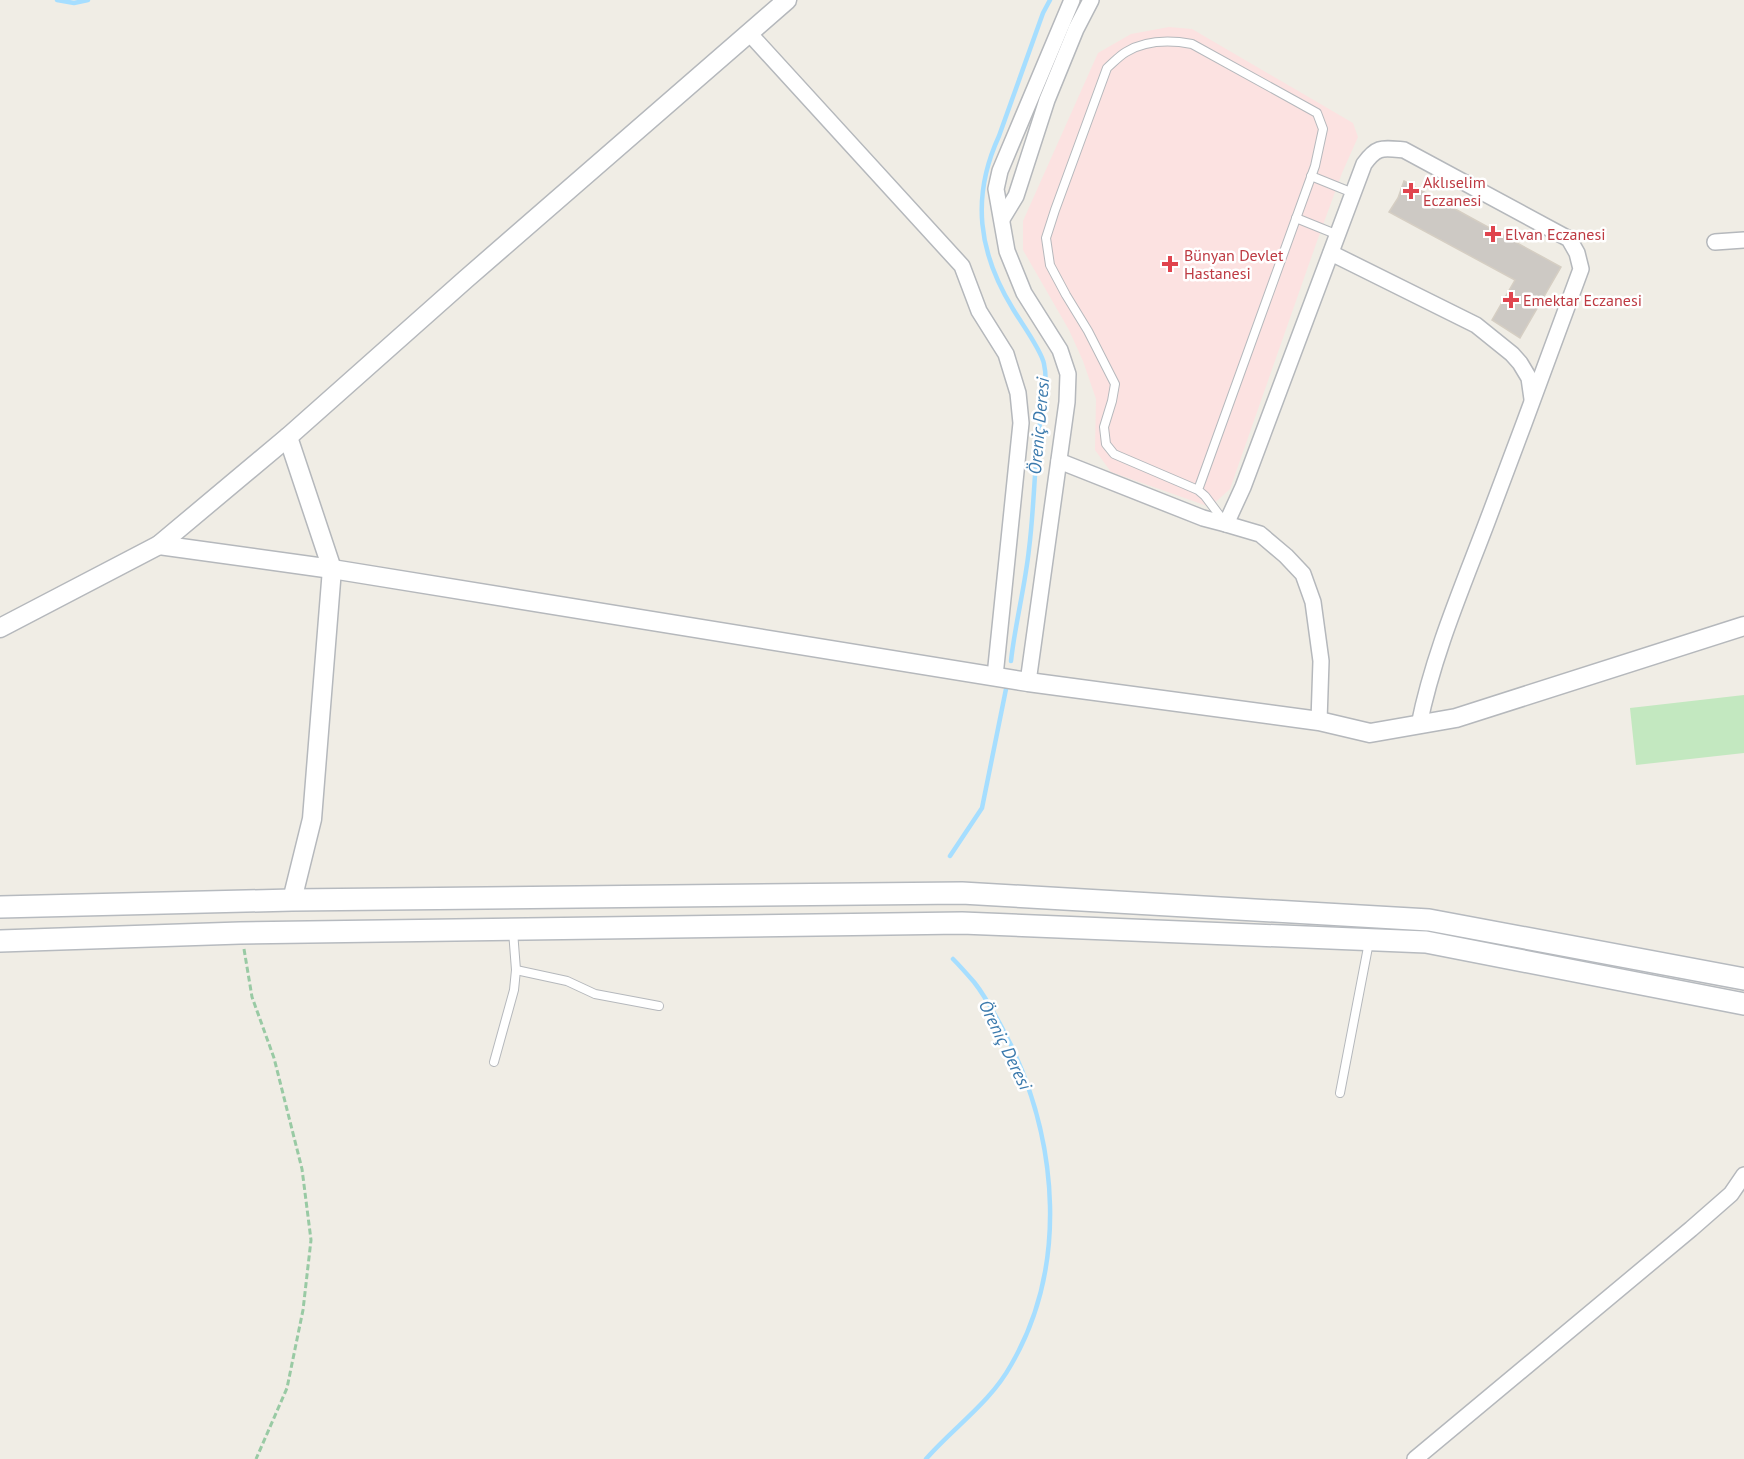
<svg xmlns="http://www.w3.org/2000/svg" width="1744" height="1459" font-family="'PT Sans',sans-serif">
<rect width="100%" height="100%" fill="#f0ede5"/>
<path fill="#fce2e1" d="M1169,27L1192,29L1353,123L1358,137L1342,173L1316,244L1230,489L1210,507L1111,472L1095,450L1096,399L1083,361L1069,330L1023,250V221L1098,53L1131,34Z"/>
<path fill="#c3e8c0" d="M1744,695V753L1636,765L1630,708Z"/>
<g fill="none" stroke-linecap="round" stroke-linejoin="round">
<g stroke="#a6deff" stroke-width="4.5">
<path d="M57,0L74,3L88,0"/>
<path d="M1011,661C1015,624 1025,587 1029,549C1034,510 1034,471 1039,431C1041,410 1049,386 1044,364C1042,351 1020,321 1013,309C978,252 971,197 999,136L1043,13L1050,0"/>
<path d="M950,856L982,808L1006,689"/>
<path d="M926,1459C954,1427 990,1403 1011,1365C1068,1267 1058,1145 1011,1045C1000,1024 989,1001 974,982C967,974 960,966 953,959"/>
</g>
</g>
<path fill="#cdc9c4" stroke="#d5cec3" stroke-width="1.5" d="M1404,181L1561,267L1520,338L1492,320L1515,280L1389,212L1398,198Z"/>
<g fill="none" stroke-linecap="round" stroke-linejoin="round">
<defs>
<g id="service">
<path d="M1311,176L1353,193"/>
<path d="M1296,218L1338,235"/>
<path d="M1198,490L1315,166L1323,129L1317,113L1192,44C1170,40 1146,40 1126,52C1119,56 1113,63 1107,68L1055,210L1046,238L1050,265L1066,295L1088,331L1115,384L1112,401L1104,427L1106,444L1114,454L1198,490L1205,496L1223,520"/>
<path d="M516,970L567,981L595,994L659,1006"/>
<path d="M494,1062L514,990L516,970L513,931"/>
<path d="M1340,1093L1369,942"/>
</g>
<g id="minor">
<path d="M749,33L962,266L979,311L1006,354L1018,393L1021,423L995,676"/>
<path d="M1002,219L1016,196L1047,100L1076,29L1091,0"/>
<path d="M1715,242L1744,240"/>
<path d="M1331,253L1476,325L1512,354L1520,363L1529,378L1532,399"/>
<path d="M1059,461L1203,518L1226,524"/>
<path d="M1028,682L1067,402L1068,374L1060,350L1024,293L1007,251L996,189L1000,171L1072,0"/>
<path d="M1319,721L1321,661L1313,602L1303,574L1286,556L1260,534L1226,524L1243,487L1364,164C1377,146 1382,148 1404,150L1569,239L1577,253L1581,269C1550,353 1519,438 1487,522C1462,588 1433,655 1419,725"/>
<path d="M1415,1459L1691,1229L1731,1194L1744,1175"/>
</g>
<g id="tertiary">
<path d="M288,437L332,569L312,819L292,900"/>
<path d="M159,545L332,569L1028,682L1319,721L1370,733L1456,718L1744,626"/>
<path d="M0,628L159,545L288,437L466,279L787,0"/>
</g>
<g id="secondary">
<path d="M0,907L292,900L962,893L1429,920L1744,979"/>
<path d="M0,941L240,933L962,923L1426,942L1744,1004"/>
</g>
</defs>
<use href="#service" stroke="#b5b8bc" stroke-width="10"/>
<use href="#minor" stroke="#b5b8bc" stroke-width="18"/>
<use href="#tertiary" stroke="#b5b8bc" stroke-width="21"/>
<use href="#secondary" stroke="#b6babf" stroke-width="24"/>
<path stroke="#99caa4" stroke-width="3" stroke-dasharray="6 3" stroke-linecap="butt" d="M244,949L252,997L274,1058L302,1169L311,1240L303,1310L287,1388L256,1459"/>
<use href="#service" stroke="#fff" stroke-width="8"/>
<use href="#minor" stroke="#fff" stroke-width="15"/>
<use href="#tertiary" stroke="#fff" stroke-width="18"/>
<use href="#secondary" stroke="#fff" stroke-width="21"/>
</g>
<g fill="#e0444e" stroke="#fff" stroke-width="2">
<path d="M1408 182h6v6h6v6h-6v6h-6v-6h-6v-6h6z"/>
<path d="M1490 225h6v6h6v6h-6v6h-6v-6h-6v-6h6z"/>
<path d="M1167 255h6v6h6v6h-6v6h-6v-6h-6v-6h6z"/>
<path d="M1508 291h6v6h6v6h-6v6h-6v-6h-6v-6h6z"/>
</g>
<g text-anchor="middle" stroke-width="5" stroke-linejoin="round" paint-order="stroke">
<g font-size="16" fill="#be3a42" stroke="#fff" text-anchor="start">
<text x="1423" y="188">Aklıselim<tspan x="1423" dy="18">Eczanesi</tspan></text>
<text x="1505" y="240">Elvan Eczanesi</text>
<text x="1184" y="261">Bünyan Devlet<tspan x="1184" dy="18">Hastanesi</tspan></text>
<text x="1523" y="306">Emektar Eczanesi</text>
</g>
<g font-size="18" font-style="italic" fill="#3b7aad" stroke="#fff">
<text transform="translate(1039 426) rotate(-85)" y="6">Öreniç Deresi</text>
<text transform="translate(1005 1045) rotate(64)" y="6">Öreniç Deresi</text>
</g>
</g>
</svg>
